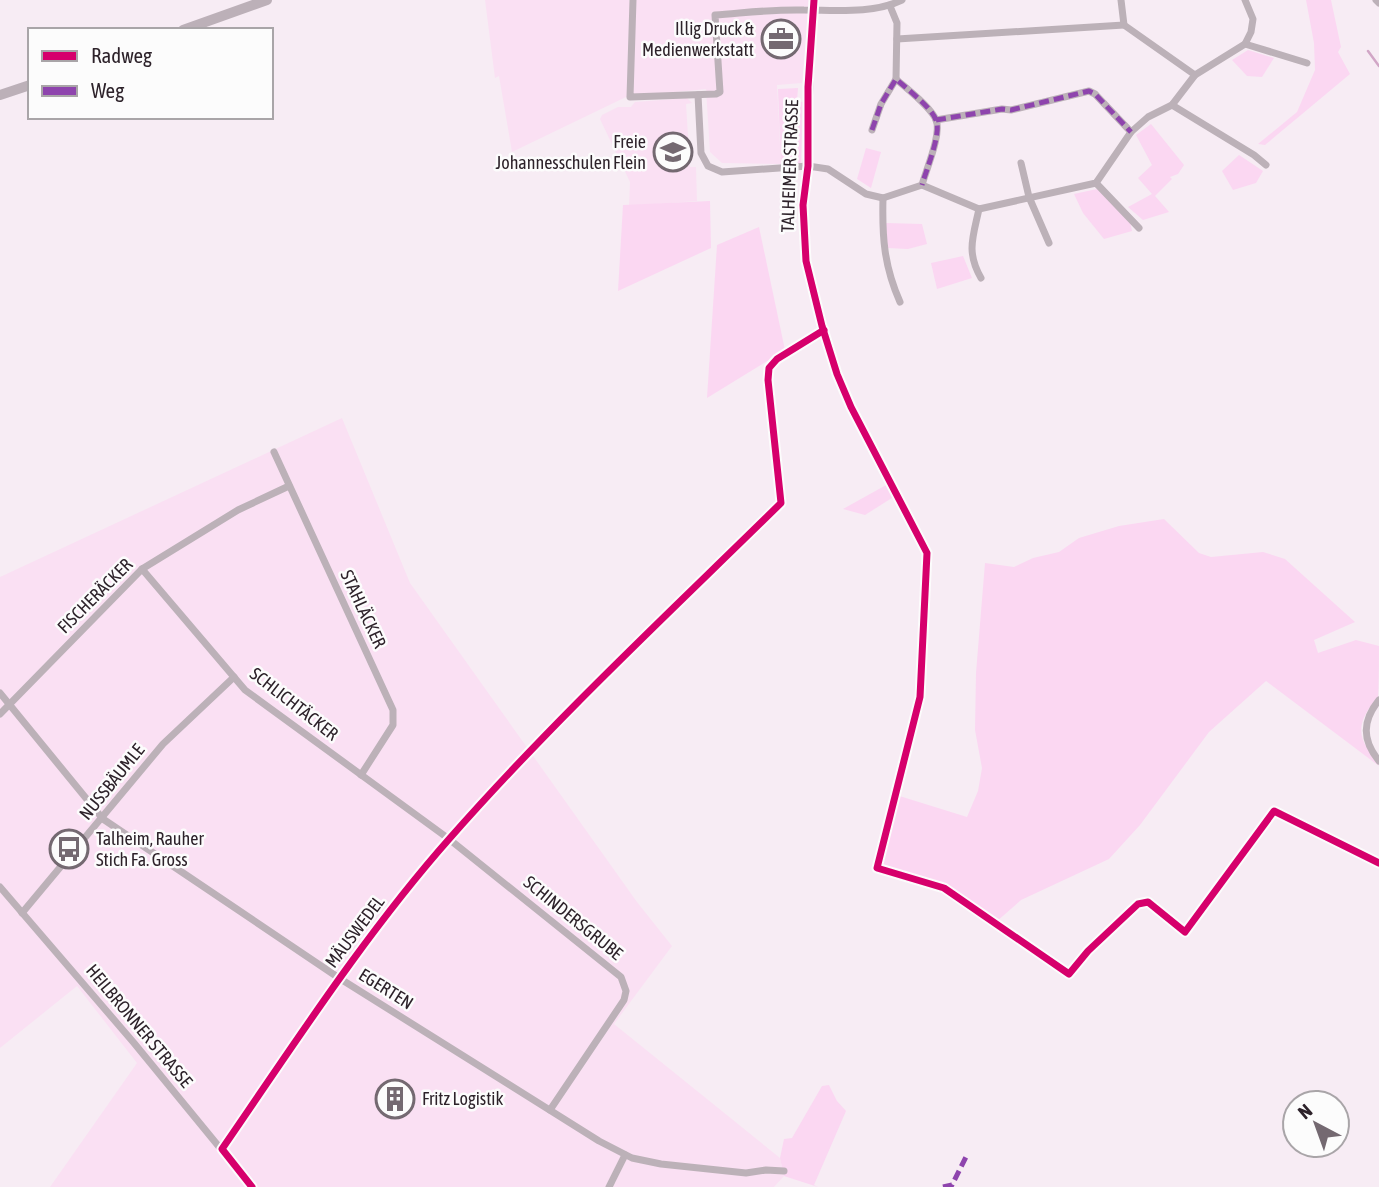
<svg xmlns="http://www.w3.org/2000/svg" width="1379" height="1187" font-family="'Asap Condensed',sans-serif">
<rect width="100%" height="100%" fill="#f7ecf4"/>
<g fill="#fae0f3">
<path d="M485,0H629L630,3L631,0H810L802,83L777,85L781,164L722,163L710,152L706,89L626,97L512,152L499,76L495,78Z"/>
<path d="M687,98L692,103L686,104L690,167H696L697,201L629,206L630,182L600,119L602,115L618,107H631L635,102Z"/>
<path d="M342,418L410,583L637,902L672,946L614,1024L780,1158L784,1176L774,1187H50L137,1063L77,986L0,1048V577Z"/>
</g>
<g fill="#fbd7f2">
<path d="M1306,0H1331L1341,47L1338,52L1350,74L1265,145L1258,144L1297,112L1315,70L1314,43Z"/>
<path d="M1248,50L1274,58L1262,77L1247,76L1232,60Z"/>
<path d="M798,88L797,101L803,102L801,164H781L778,89Z"/>
<path d="M1151,124L1184,165L1178,174L1170,177L1172,179L1155,196L1169,212L1143,220L1128,207L1152,194L1138,178L1152,165L1136,135Z"/>
<path d="M866,148L881,152L871,188L857,179Z"/>
<path d="M1239,155L1263,171L1256,183L1233,190L1222,171Z"/>
<path d="M1097,189L1130,222L1132,231L1104,239L1083,213L1074,194Z"/>
<path d="M710,201L711,248L618,291L623,205Z"/>
<path d="M886,223L922,224L927,244L908,249L887,248Z"/>
<path d="M759,227L785,350L707,398L717,245Z"/>
<path d="M963,256L972,278L937,289L931,263Z"/>
<path d="M888,484L895,496L865,515L843,509Z"/>
<path d="M1164,519L1199,553L1211,557L1263,552L1285,559L1355,622L1314,640L1318,653L1356,640L1379,646C1379,657 1379,688 1378,697C1376,702 1370,706 1368,710C1352,736 1368,747 1379,766L1266,681L1209,732L1140,825L1109,859L1021,900L996,922L951,890L876,864L893,794L967,817L978,791L982,768L975,730L976,673L985,563L1014,567L1033,558L1059,552L1079,538L1119,526Z"/>
<path d="M829,1085L837,1101L846,1111L814,1185L818,1187L784,1176L780,1158L784,1139L792,1138L822,1086Z"/>
</g>
<g fill="none" stroke-linecap="round" stroke-linejoin="round">
<path stroke="#d1a6c6" stroke-width="2.5" d="M1368,51L1379,66"/>
<g stroke="#bcb1b8" stroke-width="7">
<path d="M633,0L630,97L716,94L720,92L715,15C744,13 774,9 804,10C835,10 873,14 902,0"/>
<path d="M814,0L803,232L806,261L824,330"/>
<path d="M1121,0L1124,25L1195,75"/>
<path d="M1376,0L1379,3"/>
<path d="M897,39L1124,25"/>
<path d="M1245,44L1307,63"/>
<path d="M896,79C907,89 931,107 936,120C942,133 926,170 922,185"/>
<path d="M698,95L701,153L708,166L722,172L808,166L828,169L866,194L883,198L922,185L979,209L1096,183L1131,132L1148,117L1172,105L1195,75L1245,44L1251,32L1253,19L1245,0"/>
<path d="M1172,105L1254,155L1266,165"/>
<path d="M936,120L1002,109L1011,110L1089,91L1095,94L1131,132"/>
<path d="M872,130L881,104L896,79L897,23L890,6"/>
<path d="M1021,163L1029,197L1049,243"/>
<path d="M1096,183L1139,228"/>
<path d="M883,198C882,237 884,266 900,302"/>
<path d="M979,209C973,237 966,252 981,278"/>
<path d="M274,452L393,710V725L361,775"/>
<path d="M142,569L245,690L449,839L621,977L626,991L624,1000L550,1110"/>
<path d="M0,693L103,819L339,978L599,1141L632,1158L661,1164L746,1173L766,1170L784,1171"/>
<path d="M1379,700C1362,721 1362,740 1379,761"/>
<path d="M0,714L142,569L238,510L289,486"/>
<path d="M0,887L134,1043L252,1187"/>
<path d="M22,913L163,744L234,677"/>
<path d="M222,1149C261,1092 299,1033 340,977C399,896 465,822 533,748"/>
<path d="M609,1187L625,1155"/>
</g>
<g stroke="#bcb0b8" stroke-width="10">
<path d="M183,30L267,0"/>
<path d="M0,95L30,85"/>
</g>
<g stroke="#8e44ad" stroke-width="5" stroke-dasharray="10 5" stroke-linecap="butt">
<path d="M936,120L1002,109L1011,110L1089,91L1095,94L1131,132"/>
<path d="M872,130L881,104L896,79C907,89 931,107 936,120C942,133 926,170 922,185"/>
<path d="M943,1187L952,1185L968,1153"/>
</g>
<defs>
<g id="cycleway">
<path d="M814,0L808,87V166L803,205L806,261L822,326L837,374L851,407L927,553L920,697L877,868L944,888L1069,974L1088,951L1138,904L1148,902L1185,932L1274,811L1379,863"/>
<path d="M252,1187L222,1149C295,1043 365,934 450,838C554,720 669,613 781,503L768,380L769,368L777,359L824,330"/>
</g>
</defs>
<use href="#cycleway" stroke="#fcfcfc" stroke-width="11"/>
<use href="#cycleway" stroke="#d6006c" stroke-width="7"/>
</g>
<defs>
<symbol id="office-ring" viewBox="-11 -11 22 22"><circle r="9.5" fill="#fcfcfc" stroke="#746971" stroke-width="1.5"/><path d="M-6-3h4V-5.5h4V-3h4V5H-6ZM-1-4.5V-3h2v-1.5ZM-6 0V1H6V0Z" fill="#746971"/></symbol>
<symbol id="school-ring" viewBox="-11 -11 22 22"><circle r="9.5" fill="#fcfcfc" stroke="#746971" stroke-width="1.5"/><path d="M0-5L7-2L0 1L-7-2ZM-4 1L0 2.5L4 1V4Q0 6-4 4Z" fill="#746971"/></symbol>
<symbol id="bus-ring" viewBox="-11 -11 22 22"><circle r="9.5" fill="#fcfcfc" stroke="#746971" stroke-width="1.5"/><path d="M-5-6H5V4H4V6H2V4H-2V6H-4V4H-5ZM-3.5-4V0h7V-4ZM-3.5 1.2v1.5H-2V1.2ZM2 1.2v1.5H3.5V1.2Z" fill="#746971"/></symbol>
<symbol id="building-ring" viewBox="-11 -11 22 22"><circle r="9.5" fill="#fcfcfc" stroke="#746971" stroke-width="1.5"/><path d="M-4-6H4V6H1V3H-1V6H-4ZM-2.5-4.3h1.7v1.8h-1.7ZM.8-4.3h1.7v1.8H.8ZM-2.5-1h1.7V.8h-1.7ZM.8-1h1.7V.8H.8Z" fill="#746971"/></symbol>
</defs>
<g fill-rule="evenodd">
<use href="#office-ring" x="759" y="17" width="44" height="44"/>
<use href="#school-ring" x="651" y="130" width="44" height="44"/>
<use href="#bus-ring" x="47" y="827" width="44" height="44"/>
<use href="#building-ring" x="373" y="1077" width="44" height="44"/>
</g>
<g text-anchor="middle" stroke-width="5" stroke-linejoin="round" paint-order="stroke">
<g font-size="18" fill="#2d222a" stroke="#fcfcfc" text-anchor="end">
<text x="754" y="35">Illig Druck &amp;<tspan x="754" dy="21">Medienwerkstatt</tspan></text>
<text x="646" y="148">Freie<tspan x="646" dy="21">Johannesschulen Flein</tspan></text>
<text x="96" y="845" text-anchor="start">Talheim, Rauher<tspan x="96" dy="21">Stich Fa. Gross</tspan></text>
<text x="422" y="1105" text-anchor="start">Fritz Logistik</text>
</g>
<g font-size="18" fill="#2d222a" stroke="#fcfcfc">
<text transform="translate(790 166) rotate(-88)" y="6">TALHEIMER STRASSE</text>
<text transform="translate(95 596) rotate(-45)" y="6">FISCHERÄCKER</text>
<text transform="translate(363 609) rotate(65)" y="6">STAHLÄCKER</text>
<text transform="translate(294 704) rotate(38)" y="6">SCHLICHTÄCKER</text>
<text transform="translate(112 782) rotate(-51)" y="6">NUSSBÄUMLE</text>
<text transform="translate(573 918) rotate(39)" y="6">SCHINDERSGRUBE</text>
<text transform="translate(355 932) rotate(-53)" y="6">MÄUSWEDEL</text>
<text transform="translate(386 989) rotate(32)" y="6">EGERTEN</text>
<text transform="translate(139 1026) rotate(50)" y="6">HEILBRONNER STRASSE</text>
</g>
</g>
<rect x="28" y="28" width="245" height="91" fill="#fcfcfc" stroke="#a9a5a8" stroke-width="2"/>
<rect x="42" y="51" width="35" height="10" fill="#d6006c" stroke="#a9a5a8" stroke-width="2"/>
<text x="91" y="63" font-size="21" fill="#2d222a">Radweg</text>
<rect x="42" y="86" width="35" height="10" fill="#8e44ad" stroke="#a9a5a8" stroke-width="2"/>
<text x="91" y="98" font-size="21" fill="#2d222a">Weg</text>
<g transform="translate(1316 1124) rotate(319)"><circle r="33" fill="#fcfcfc" stroke="#a9a5a8" stroke-width="2"/>
<path d="M0-5L12 26L0 18L-12 26Z" fill="#746971"/>
<text y="-10" font-size="19" font-weight="bold" text-anchor="middle" fill="#2d222a">N</text>
</g>
</svg>
